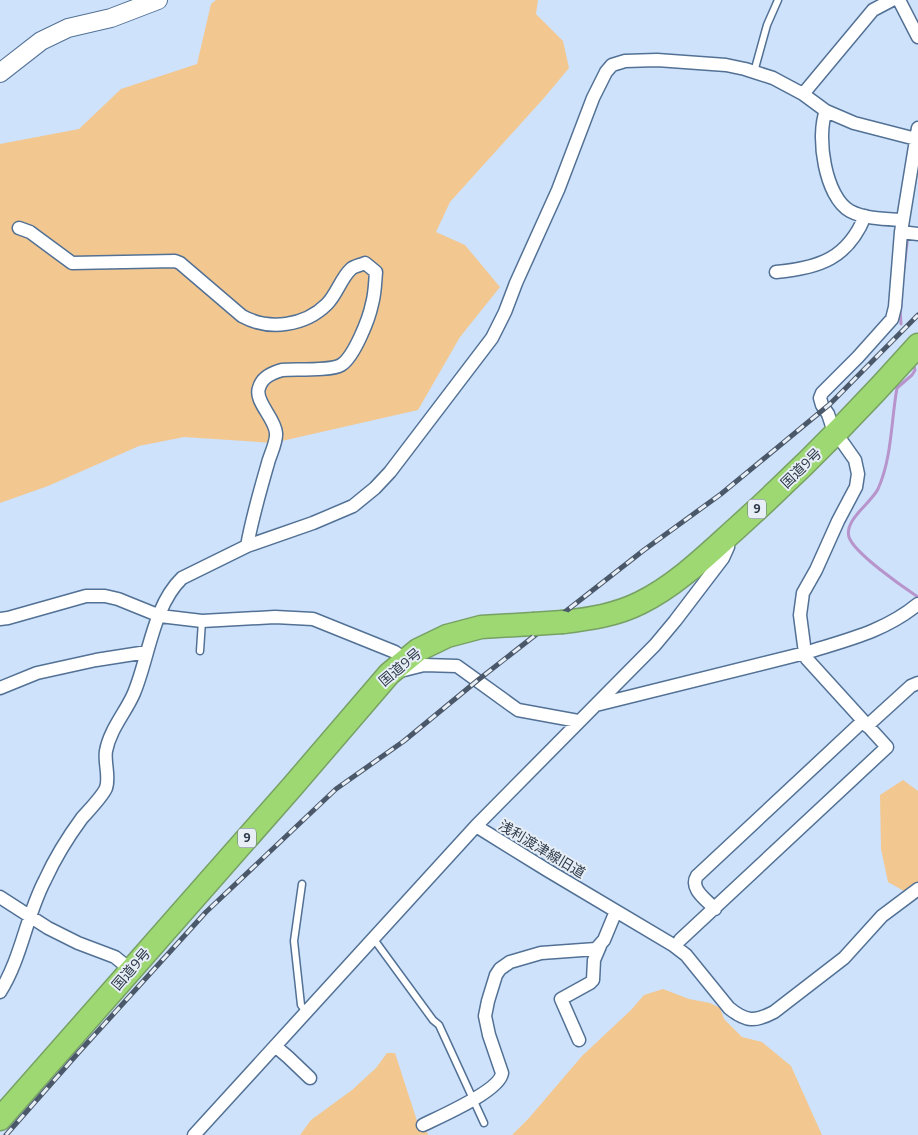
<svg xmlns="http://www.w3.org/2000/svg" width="918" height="1135" font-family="Bitter,'Noto Sans JP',serif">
  <rect width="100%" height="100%" fill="#cee2fb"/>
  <path fill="#f3c790" d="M 216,0 L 538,0 L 536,14 L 563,41 L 569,68 L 544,98 L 450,202 L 436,232 L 465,245 L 500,287 L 460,337 L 418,410 L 273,443 L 184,437 L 139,446 L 48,486 L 0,503 L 0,144 L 79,129 L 121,89 L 197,64 L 211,4 Z
    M 903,780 L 918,791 L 918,899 L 888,882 L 881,849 L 880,795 Z
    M 663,989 L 689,999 L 710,1003 L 720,1008 L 724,1019 L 742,1037 L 762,1042 L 791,1066 L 822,1135 L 512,1135 L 529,1118 L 582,1056 L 631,1010 L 644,995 Z
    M 387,1053 L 395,1053 L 418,1124 L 421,1128 L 427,1132 L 428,1135 L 300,1135 L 311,1120 L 352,1090 L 376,1068 Z"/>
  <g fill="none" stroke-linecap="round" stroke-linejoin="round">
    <path stroke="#b794cb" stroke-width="3" d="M 904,268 L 908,235
      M 900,309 L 901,324
      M 913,362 L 915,370 L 912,375 L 897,388 C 891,421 892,458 878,489 C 871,503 844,520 849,537 C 854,553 903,587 918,597"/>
    <defs>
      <path id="lane" d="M 754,72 L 767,25 L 778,0
        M 200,651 L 202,621
        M 302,884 L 294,941 L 301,1005 L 306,1012
        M 373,938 L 433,1020 L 439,1025 L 484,1123"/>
      <path id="street" d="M 899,0 L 918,37
        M 803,94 L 873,10 L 892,0
        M 826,111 C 816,136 825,197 850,211 C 865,219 885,219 903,220
        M 19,228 L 30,232 L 72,263 L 175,261 L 180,263 L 242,316 C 269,331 305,326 327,304 C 337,294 341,278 351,269 C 354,266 361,265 365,263 L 376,272 C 375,283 375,294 372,304 C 369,319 354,357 341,365 C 331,371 295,369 282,370 C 272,373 262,377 259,388 C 254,401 275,418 276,433 C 277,442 270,455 268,463 C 260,491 252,518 247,546
        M 901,232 L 918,234
        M 776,272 C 820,268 848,258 865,216
        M 0,619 L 8,618 L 86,596 L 105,596 L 118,599 L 160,616 L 202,621 L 275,617 L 313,619 L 395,652 L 405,660
        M 400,671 L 424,665 L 457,666 L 518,710 L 578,721
        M 0,688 L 37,673 L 96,660 L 147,652
        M 596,705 L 805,653 C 846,640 884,632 918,604
        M 867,726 L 911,686 L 918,683
        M 476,826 L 547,870 L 673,945 L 686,955 L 729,1008 C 746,1022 755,1022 774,1012 L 844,958 L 882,916 L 918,889
        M 0,897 L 48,928 L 78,943 L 115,957 L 131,970
        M 715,909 C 707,900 689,889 697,876 L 863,721
        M 680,940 L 887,747 L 807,659 L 805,653 L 800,615 L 803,593 L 816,570 L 838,521 L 856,487 L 858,474 L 855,460 L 843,443 L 835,435 L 828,414 L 822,405 L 820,398 L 822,393 L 858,357 L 892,319 L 895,307 L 901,232 L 918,128
        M 0,992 C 22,957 26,916 45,880 C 55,858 68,837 82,818 C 89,810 102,797 106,788 C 110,777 104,762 106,751 C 110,729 126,712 134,693 C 149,657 153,606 182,578 L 247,546 L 313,523 L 353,506 L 375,488 L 390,472 L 492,338 L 505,312 L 516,283 L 558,190 L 593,98 L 606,72 L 612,65 L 625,61 L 657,60 L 726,65 L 745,69 L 773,78 L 803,94 L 826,111 L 854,123 L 916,139
        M 579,1040 L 561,999 L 590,983 L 593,980 L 594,960 L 600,946
        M 275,1046 L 288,1057 L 310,1078
        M 423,1125 C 439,1117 500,1091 502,1073 L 489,1035 L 485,1016 L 488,1001 L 496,975 L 500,969 L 510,962 L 541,953 L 596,949 L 604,940 L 616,911
        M 194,1135 L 476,826 L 655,645 L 675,621 L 723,558 L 728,547 L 724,539"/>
      <path id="secondary" d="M 0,73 L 41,41 L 68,28 L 111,18 L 158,0"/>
      <path id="highway" d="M 563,622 C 590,619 616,615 640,603 C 677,585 709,553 739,526 C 802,469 861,409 918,345
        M 0,1119 L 292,787 L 389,674 L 418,650 L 447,636 L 481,627 L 533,624"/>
    </defs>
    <use href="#lane" stroke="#527195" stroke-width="9"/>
    <use href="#street" stroke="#527195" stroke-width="15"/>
    <use href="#secondary" stroke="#527195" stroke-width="20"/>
    <use href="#highway" stroke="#77a164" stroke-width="25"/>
    <use href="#lane" stroke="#fff" stroke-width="6"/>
    <use href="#street" stroke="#fff" stroke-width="12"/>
    <use href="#secondary" stroke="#fff" stroke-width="18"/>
    <use href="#highway" stroke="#9ed872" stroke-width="22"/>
    <defs>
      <path id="rail" d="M 6,1135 L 79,1052 L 206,912 L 336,789 L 404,741 L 478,680 L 644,550 L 721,494 L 830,404 L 918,315"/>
    </defs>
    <use href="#rail" stroke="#4a586a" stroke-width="5"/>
    <use href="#rail" stroke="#e7eef6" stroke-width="3" stroke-dasharray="9" stroke-linecap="butt"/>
    <defs>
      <path id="highway-bridge" d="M 533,624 L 563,622"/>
    </defs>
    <use href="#highway-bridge" stroke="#77a164" stroke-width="25" stroke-linecap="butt"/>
    <use href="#highway-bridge" stroke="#9ed872" stroke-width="22"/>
  </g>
  <g text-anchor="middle" stroke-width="4" stroke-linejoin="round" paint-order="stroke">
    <g fill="#e7eef6" stroke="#66717e" stroke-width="1">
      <rect x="748" y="499.5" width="18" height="19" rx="4"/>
      <rect x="238" y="828.5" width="18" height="19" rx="4"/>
    </g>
    <g font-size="12" font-weight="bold" fill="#2e3b4b">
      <text x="757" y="513">9</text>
      <text x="247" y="842">9</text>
    </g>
    <g font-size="14" fill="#2e3b4b" stroke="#e7eef6">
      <text transform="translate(801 468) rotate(-44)" y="5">国道9号</text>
      <text transform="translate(400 667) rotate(-40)" y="5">国道9号</text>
      <text transform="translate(542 849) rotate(31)" y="5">浅利渡津線旧道</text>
      <text transform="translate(131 969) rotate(-49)" y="5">国道9号</text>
    </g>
  </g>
</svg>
